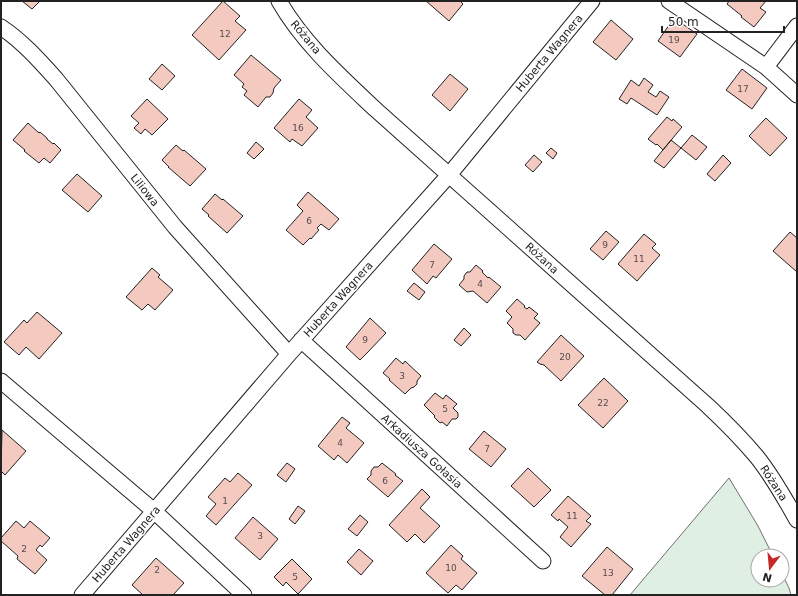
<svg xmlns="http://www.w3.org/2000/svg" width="798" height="596" font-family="'DejaVu Sans',sans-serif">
  <rect width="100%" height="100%" fill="#fff"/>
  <path fill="#e0efe3" stroke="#6f6f6f" d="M 729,478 L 758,526 L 773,556 L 758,556 L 758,580 L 782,580 L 782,574 L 789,588 L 791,595 L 630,595 Z"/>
  <path fill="#f3c9c0" stroke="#222" d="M 22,1 L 40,1 L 32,9 Z
    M 223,1 L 240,16 L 235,21 L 246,30 L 219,60 L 192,35 Z
    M 426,1 L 460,1 L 463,4 L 449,21 Z
    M 729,1 L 766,1 L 760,8 L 766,12 L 754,27 L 741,17 L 742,16 L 727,4 Z
    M 674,18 L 697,34 L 680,57 L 658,41 Z
    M 611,20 L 633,39 L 616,60 L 593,42 Z
    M 251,55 L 281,80 L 274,88 L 273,93 L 270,97 L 266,97 L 258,107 L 244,95 L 247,91 L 242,87 L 244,84 L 234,75 Z
    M 162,64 L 175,76 L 162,90 L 149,79 Z
    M 742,69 L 767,88 L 752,109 L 726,90 Z
    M 450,74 L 468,89 L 450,111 L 432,95 Z
    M 644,78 L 653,85 L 648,92 L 656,97 L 660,91 L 669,97 L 657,115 L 631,98 L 627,104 L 619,99 L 631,80 L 639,86 Z
    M 147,99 L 168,119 L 152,135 L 145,129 L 141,134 L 134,128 L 139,123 L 131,116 Z
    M 299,99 L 312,110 L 306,117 L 318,128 L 302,146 L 292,139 L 290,142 L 274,128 Z
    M 667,117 L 672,121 L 673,119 L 682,127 L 663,150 L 657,144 L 656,145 L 648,139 Z
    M 766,118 L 787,138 L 770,156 L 749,136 Z
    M 28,123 L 39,133 L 40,132 L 47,138 L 47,139 L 53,144 L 54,143 L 61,150 L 50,163 L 44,158 L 39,163 L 24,151 L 25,150 L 13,140 Z
    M 692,135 L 707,147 L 696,160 L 681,148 Z
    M 671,140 L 681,148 L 664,168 L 654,161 Z
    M 256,142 L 264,149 L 254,159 L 247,153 Z
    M 176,145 L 183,151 L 184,150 L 206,169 L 190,186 L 168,167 L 169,167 L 162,160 Z
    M 551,148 L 557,153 L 553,159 L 546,153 Z
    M 534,155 L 542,162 L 533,172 L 525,165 Z
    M 723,155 L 731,163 L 715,181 L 707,174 Z
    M 77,174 L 102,196 L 88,212 L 62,190 Z
    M 308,192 L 339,219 L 329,230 L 321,224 L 317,228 L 319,230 L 311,239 L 310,238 L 303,245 L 286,230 L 303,211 L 297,205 Z
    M 215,194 L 222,200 L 223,199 L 243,216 L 227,233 L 208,216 L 209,215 L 202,209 Z
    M 606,231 L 619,242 L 603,260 L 590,249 Z
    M 790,232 L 797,238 L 797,272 L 773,251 Z
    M 644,234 L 656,244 L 652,248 L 660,255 L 637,281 L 618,264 Z
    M 434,244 L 452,259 L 436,278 L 433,276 L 427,284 L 412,270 Z
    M 476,265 L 483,271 L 482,272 L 488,278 L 489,277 L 501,287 L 487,303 L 473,291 L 467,292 L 459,285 L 464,279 L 464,276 L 467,272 L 470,272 Z
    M 152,268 L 160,275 L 158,277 L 173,290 L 155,310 L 148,304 L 142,310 L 126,297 Z
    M 414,283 L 425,292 L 419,300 L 407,291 Z
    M 517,299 L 525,306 L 524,307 L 527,309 L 529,307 L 538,314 L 534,318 L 540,323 L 525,340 L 520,335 L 516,335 L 513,333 L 513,329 L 507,323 L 512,317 L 506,311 Z
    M 37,312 L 62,333 L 39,359 L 26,347 L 19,355 L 4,342 L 24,320 L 27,323 Z
    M 370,318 L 386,333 L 367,353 L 360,360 L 346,347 Z
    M 464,328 L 471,335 L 461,346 L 454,340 Z
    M 561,335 L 584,356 L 561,381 L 544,365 L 540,364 L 537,362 Z
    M 396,358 L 403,364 L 405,361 L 421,376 L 417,381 L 417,384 L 414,387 L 411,388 L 405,394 L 389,380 L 390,379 L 383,373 Z
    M 604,378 L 628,401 L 603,428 L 578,405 Z
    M 435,393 L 443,399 L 446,395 L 457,404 L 453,408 L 458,413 L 458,417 L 456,419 L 452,419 L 447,426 L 442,422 L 440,423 L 434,417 L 435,416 L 424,405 Z
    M 342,417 L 350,423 L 346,428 L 364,443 L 347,463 L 338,455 L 334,460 L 318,446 Z
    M 2,430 L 26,451 L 5,475 L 1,471 Z
    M 484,431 L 506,449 L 491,467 L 469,449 Z
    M 287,463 L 295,469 L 286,482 L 277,475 Z
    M 382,463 L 396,474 L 395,475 L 403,481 L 388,497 L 367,479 L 371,475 L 371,471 L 374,467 L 378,467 Z
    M 528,468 L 551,490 L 534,507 L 511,486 Z
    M 238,473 L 252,485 L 216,525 L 206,516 L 216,504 L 208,497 L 225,478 L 230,482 Z
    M 422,489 L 430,497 L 420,508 L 440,526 L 424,543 L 415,534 L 407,542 L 389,525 Z
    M 568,496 L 591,516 L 586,521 L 591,524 L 571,547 L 560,537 L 568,527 L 559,519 L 558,521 L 551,515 Z
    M 298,506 L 305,511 L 295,524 L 289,519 Z
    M 360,515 L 368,522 L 357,536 L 348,529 Z
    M 253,517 L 278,539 L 260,560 L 235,538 Z
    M 16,521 L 24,528 L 30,521 L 50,538 L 42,547 L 40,545 L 36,550 L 47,560 L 35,574 L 17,559 L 18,556 L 1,541 L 1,538 Z
    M 451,545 L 463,556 L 461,559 L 477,573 L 462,590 L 456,585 L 448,593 L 426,573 Z
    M 607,547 L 633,569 L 612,595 L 605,595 L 582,576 Z
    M 359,549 L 373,561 L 361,575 L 347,562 Z
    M 156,558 L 184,583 L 173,595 L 143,595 L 132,585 Z
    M 292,559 L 312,579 L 298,594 L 286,582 L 283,586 L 274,577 Z"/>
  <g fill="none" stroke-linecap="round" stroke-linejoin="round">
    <defs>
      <path id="minor" d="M 279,1 C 303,43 340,76 375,109 L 708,406 C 725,422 742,439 757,457 C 773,477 785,499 797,520
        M 669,1 L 766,67 L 797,95
        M 1,27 C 22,41 39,60 56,79 L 175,227 L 289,354
        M 766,67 L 797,26
        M 301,340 L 543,561
        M 1,381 L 154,511 L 244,595
        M 82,595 L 289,354 L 449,175 L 592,1"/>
    </defs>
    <use href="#minor" stroke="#222" stroke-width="17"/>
    <use href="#minor" stroke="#fff" stroke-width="15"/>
  </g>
  <g text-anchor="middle" stroke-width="3" stroke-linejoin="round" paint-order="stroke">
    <g font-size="9" fill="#564c4a">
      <text x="225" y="37">12</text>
      <text x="674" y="43">19</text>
      <text x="743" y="92">17</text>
      <text x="298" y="131">16</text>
      <text x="309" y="224">6</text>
      <text x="605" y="248">9</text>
      <text x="639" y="262">11</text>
      <text x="432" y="268">7</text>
      <text x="480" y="287">4</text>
      <text x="365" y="343">9</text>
      <text x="565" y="360">20</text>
      <text x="402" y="379">3</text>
      <text x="603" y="406">22</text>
      <text x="445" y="412">5</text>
      <text x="340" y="446">4</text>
      <text x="487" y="452">7</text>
      <text x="385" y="484">6</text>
      <text x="225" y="504">1</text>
      <text x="572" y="519">11</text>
      <text x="260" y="539">3</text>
      <text x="24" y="552">2</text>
      <text x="451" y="571">10</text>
      <text x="157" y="573">2</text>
      <text x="608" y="576">13</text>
      <text x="295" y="580">5</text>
    </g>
    <g font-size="11" fill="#222" stroke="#fff">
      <text transform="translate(306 37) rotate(50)" y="4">Różana</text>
      <text transform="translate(549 53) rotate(-50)" y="4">Huberta Wagnera</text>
      <text transform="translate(145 190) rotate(51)" y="4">Liliowa</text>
      <text transform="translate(542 258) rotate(42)" y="4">Różana</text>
      <text transform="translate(338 299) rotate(-48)" y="4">Huberta Wagnera</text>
      <text transform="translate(422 451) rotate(42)" y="4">Arkadiusza Gołasia</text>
      <text transform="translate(774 483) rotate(57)" y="4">Różana</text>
      <text transform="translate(126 544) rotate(-49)" y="4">Huberta Wagnera</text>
    </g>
  </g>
  <rect width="798" height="596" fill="none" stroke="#222222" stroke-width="4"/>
  <g transform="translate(770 568) rotate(196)"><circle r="19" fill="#ffffff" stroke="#a7a7a7"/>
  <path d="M0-3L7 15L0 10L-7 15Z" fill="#c62828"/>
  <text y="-6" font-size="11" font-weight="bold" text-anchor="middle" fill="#222222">N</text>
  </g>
  <path d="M662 26v6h122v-6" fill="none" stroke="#222222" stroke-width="2"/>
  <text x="668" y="26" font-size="12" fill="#222222" stroke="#ffffff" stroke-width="3" paint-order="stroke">50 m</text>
</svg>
